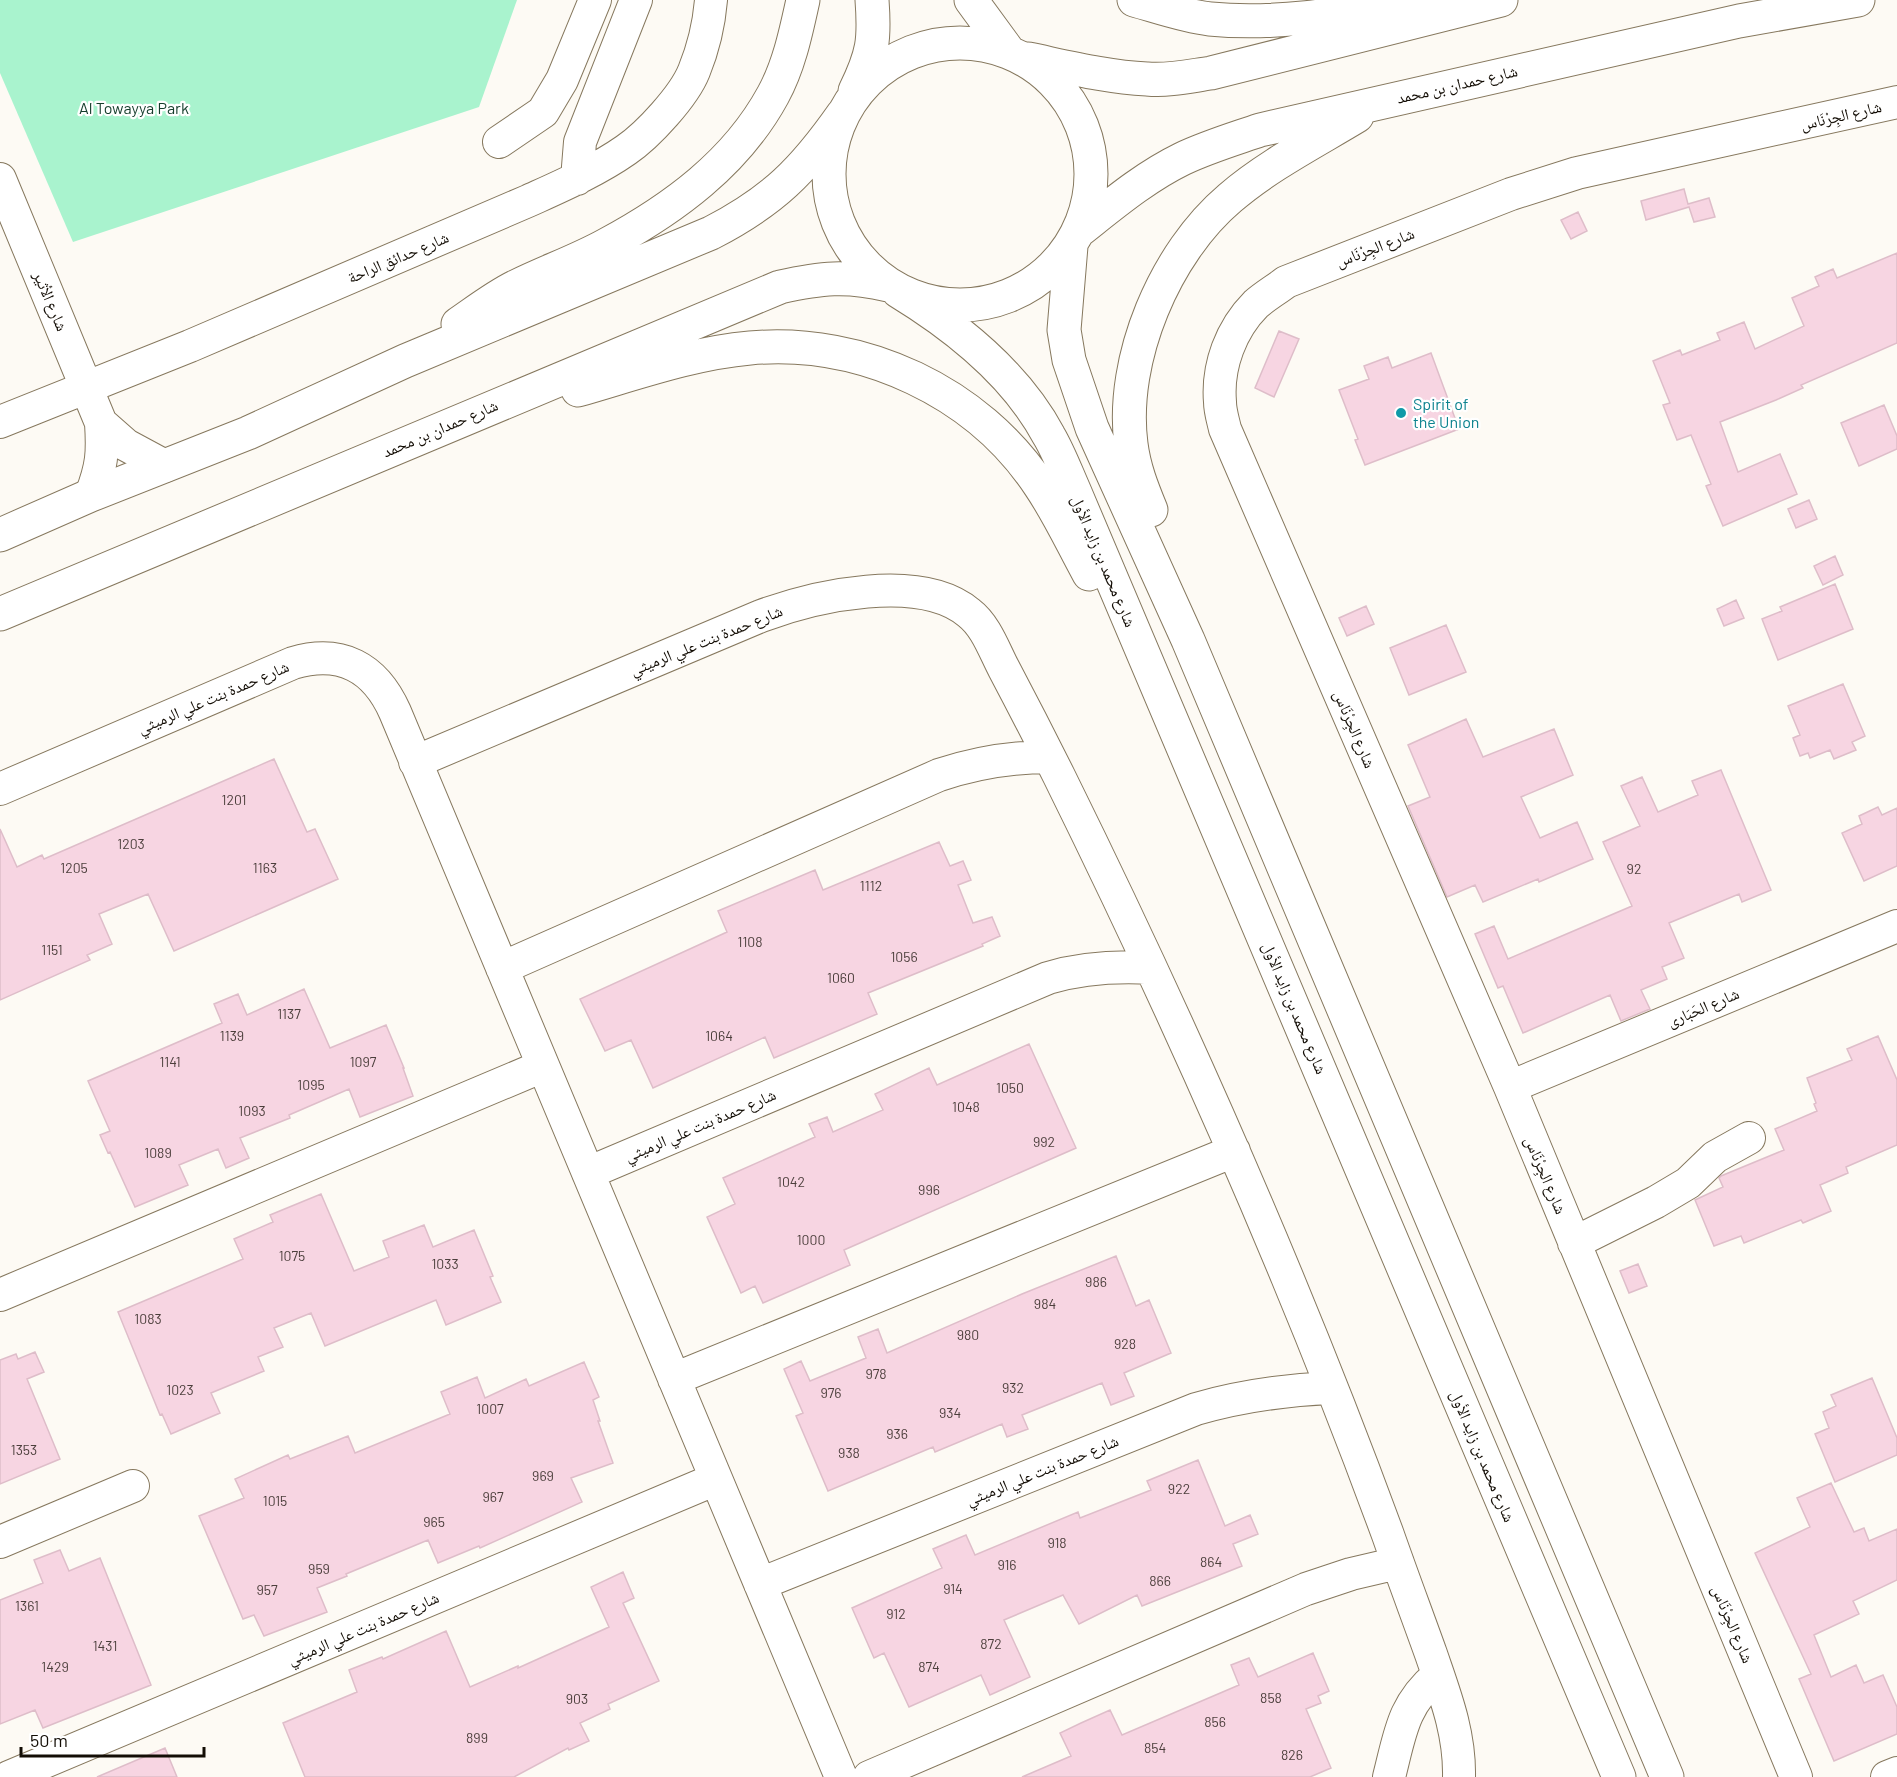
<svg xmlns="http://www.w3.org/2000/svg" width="1897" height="1777" font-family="Barlow,'Noto Naskh Arabic',sans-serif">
  <rect width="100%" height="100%" fill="#fdfaf4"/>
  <path fill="#a9f3ce" d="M 0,0 L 517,0 L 479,107 L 73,242 L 0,73 Z"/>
  <path fill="#f7d5e2" stroke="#debdc9" stroke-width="1.5" d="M 1684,189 L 1688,204 L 1709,198 L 1715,217 L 1694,222 L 1689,207 L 1646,220 L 1641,201 Z
    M 1578,212 L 1587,231 L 1571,239 L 1561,220 Z
    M 1897,253 L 1897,343 L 1801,385 L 1803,388 L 1776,400 L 1720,422 L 1738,472 L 1780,454 L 1797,494 L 1723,526 L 1706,486 L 1711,484 L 1691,435 L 1677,440 L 1663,405 L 1670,403 L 1653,361 L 1680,350 L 1682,355 L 1720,340 L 1717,333 L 1744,322 L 1755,349 L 1804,326 L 1792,298 L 1819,286 L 1815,277 L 1833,269 L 1837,278 Z
    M 1279,331 L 1299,339 L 1274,397 L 1255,388 Z
    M 1431,353 L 1459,429 L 1365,465 L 1355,440 L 1358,439 L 1339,390 L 1369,379 L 1364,366 L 1388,357 L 1392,368 Z
    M 1884,405 L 1897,436 L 1897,449 L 1859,466 L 1841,423 Z
    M 1809,500 L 1817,519 L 1796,528 L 1788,509 Z
    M 1835,556 L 1843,575 L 1823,585 L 1814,566 Z
    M 1835,584 L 1853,629 L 1778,660 L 1762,619 L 1782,611 L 1780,607 Z
    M 1736,600 L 1744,618 L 1724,626 L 1717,609 Z
    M 1366,606 L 1374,624 L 1347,636 L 1339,618 Z
    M 1446,625 L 1466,672 L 1409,695 L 1390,648 Z
    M 1843,684 L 1865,736 L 1852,742 L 1856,750 L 1834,759 L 1830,750 L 1810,758 L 1808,753 L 1800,756 L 1793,738 L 1800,735 L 1788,706 Z
    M 1466,719 L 1483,757 L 1554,729 L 1573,775 L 1521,797 L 1540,838 L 1577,822 L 1593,859 L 1539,882 L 1538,879 L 1483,902 L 1475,885 L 1447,897 L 1408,806 L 1430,797 L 1408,745 Z
    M 274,759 L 307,832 L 315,829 L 338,879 L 174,951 L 148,894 L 99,914 L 112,944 L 87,955 L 90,960 L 0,1000 L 0,829 L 17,867 L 42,855 L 44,859 Z
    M 1721,770 L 1771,890 L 1742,902 L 1739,894 L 1669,923 L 1684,958 L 1662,967 L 1667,979 L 1641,990 L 1650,1009 L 1621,1021 L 1610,995 L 1523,1033 L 1503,986 L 1498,988 L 1475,934 L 1494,926 L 1508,959 L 1632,906 L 1603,842 L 1640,826 L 1621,786 L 1642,777 L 1658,812 L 1698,795 L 1692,781 Z
    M 1878,807 L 1882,815 L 1897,808 L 1897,866 L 1864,881 L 1842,833 L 1862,824 L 1859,816 Z
    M 939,842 L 950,866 L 963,861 L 971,880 L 958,885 L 973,923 L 992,917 L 1000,936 L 982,944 L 983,946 L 868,993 L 877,1014 L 774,1058 L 765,1037 L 653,1088 L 631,1040 L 605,1051 L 580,999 L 727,932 L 718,911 L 815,870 L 823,890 Z
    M 304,989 L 330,1048 L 386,1025 L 404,1068 L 403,1068 L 413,1096 L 360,1117 L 349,1089 L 289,1115 L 290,1118 L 240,1138 L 249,1158 L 226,1168 L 218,1149 L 179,1165 L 188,1185 L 135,1207 L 110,1152 L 108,1153 L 100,1135 L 110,1131 L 88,1081 L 222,1023 L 214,1004 L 238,994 L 247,1015 Z
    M 1878,1036 L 1897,1080 L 1897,1145 L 1846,1167 L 1848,1173 L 1820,1185 L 1831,1211 L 1803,1223 L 1801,1220 L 1744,1243 L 1741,1236 L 1714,1246 L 1695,1200 L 1723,1187 L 1719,1178 L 1721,1176 L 1784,1150 L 1775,1129 L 1817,1111 L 1814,1104 L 1816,1103 L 1807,1078 L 1852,1060 L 1847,1049 Z
    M 1029,1044 L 1076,1148 L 844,1250 L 850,1265 L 763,1303 L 755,1286 L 741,1293 L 707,1217 L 735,1204 L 723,1178 L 815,1137 L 809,1124 L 827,1117 L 833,1132 L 883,1110 L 875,1094 L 929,1068 L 937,1085 Z
    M 321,1194 L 354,1271 L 389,1257 L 383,1241 L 424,1225 L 433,1247 L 474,1230 L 493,1276 L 490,1277 L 501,1302 L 446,1325 L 436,1300 L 325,1346 L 311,1313 L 274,1328 L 283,1347 L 258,1357 L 264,1371 L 211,1393 L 220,1413 L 171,1434 L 162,1414 L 160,1415 L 118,1312 L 243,1259 L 234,1239 L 273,1222 L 270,1215 Z
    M 1116,1256 L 1136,1306 L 1149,1300 L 1171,1353 L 1124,1373 L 1134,1396 L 1111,1405 L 1102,1383 L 1022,1415 L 1028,1429 L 1007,1437 L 1002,1424 L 935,1452 L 933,1447 L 828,1491 L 796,1416 L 803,1413 L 784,1369 L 801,1361 L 810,1381 L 866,1358 L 858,1337 L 878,1329 L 887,1353 L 1022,1294 Z
    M 1638,1264 L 1647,1286 L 1629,1293 L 1620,1271 Z
    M 35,1352 L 44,1372 L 27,1379 L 60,1459 L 0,1484 L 0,1360 L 16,1354 L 18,1359 Z
    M 584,1362 L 599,1397 L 593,1400 L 600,1421 L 598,1421 L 613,1463 L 571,1478 L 582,1502 L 480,1548 L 479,1546 L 438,1563 L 428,1540 L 346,1574 L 347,1576 L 317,1588 L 327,1612 L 264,1636 L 254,1615 L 243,1619 L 199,1516 L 244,1498 L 235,1479 L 288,1455 L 290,1459 L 348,1436 L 355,1453 L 450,1414 L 441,1392 L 477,1377 L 485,1398 L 526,1379 L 529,1386 Z
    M 1872,1378 L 1897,1438 L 1897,1455 L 1835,1482 L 1815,1434 L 1829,1428 L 1823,1412 L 1836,1406 L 1831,1395 Z
    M 1198,1460 L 1225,1526 L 1250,1515 L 1258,1534 L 1233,1544 L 1242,1566 L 1142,1606 L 1137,1595 L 1079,1624 L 1063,1595 L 1004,1620 L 1030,1677 L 990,1695 L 981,1675 L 909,1707 L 884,1653 L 874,1658 L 852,1608 L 942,1568 L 933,1549 L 966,1535 L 975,1555 L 1078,1512 L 1080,1518 L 1151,1490 L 1147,1481 Z
    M 1831,1483 L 1854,1532 L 1864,1528 L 1869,1541 L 1897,1529 L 1897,1580 L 1853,1601 L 1859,1614 L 1814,1635 L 1831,1677 L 1856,1665 L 1864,1683 L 1883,1675 L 1897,1707 L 1897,1734 L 1834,1761 L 1799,1679 L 1811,1674 L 1755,1553 L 1810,1527 L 1797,1498 Z
    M 60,1550 L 69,1571 L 100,1558 L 151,1685 L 43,1728 L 35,1710 L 0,1724 L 0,1600 L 43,1583 L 34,1560 Z
    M 623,1572 L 634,1598 L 623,1603 L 659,1681 L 608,1704 L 610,1709 L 580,1723 L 589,1741 L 569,1750 L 568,1748 L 514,1777 L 305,1777 L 283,1723 L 357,1692 L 349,1670 L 382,1657 L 383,1659 L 446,1631 L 470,1687 L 518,1666 L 518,1668 L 609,1627 L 591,1587 Z
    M 1313,1653 L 1329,1691 L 1318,1696 L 1321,1703 L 1306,1709 L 1331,1768 L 1310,1777 L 1022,1777 L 1071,1756 L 1060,1733 L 1081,1723 L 1110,1710 L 1122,1735 L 1239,1685 L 1231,1665 L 1249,1658 L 1258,1677 Z
    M 165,1748 L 177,1777 L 97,1777 Z"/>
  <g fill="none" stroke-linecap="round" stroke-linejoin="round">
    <defs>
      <path id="minor" d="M 499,142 L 543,112 L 562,80 L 595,0
        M 0,179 L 101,423 C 103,453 102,466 91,495
        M 577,179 L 580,142 L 636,0
        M 0,422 L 190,346 L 528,201 C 561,186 596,171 626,150 C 648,135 684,96 694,71 C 703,49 709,24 711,0
        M 101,423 L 126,445 L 165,466
        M 415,762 L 761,616 C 815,596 920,572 969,613 C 986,626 994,650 1004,669 C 1023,705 1041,740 1059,776 C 1181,1023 1293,1276 1388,1535 C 1402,1575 1417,1615 1431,1654 C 1445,1695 1460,1733 1459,1777
        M 0,789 L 293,663 C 341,649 375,667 395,712 L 841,1777
        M 502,968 L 939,775 C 975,763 1011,757 1049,757
        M 1510,1087 L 1897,926
        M 588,1173 L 1048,978 C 1082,968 1115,966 1151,968
        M 1574,1243 L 1656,1202 L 1688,1183 L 1715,1157 L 1749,1138
        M 0,1295 L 543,1066
        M 674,1379 L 1234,1151
        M 0,1542 L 133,1486
        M 760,1584 L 1196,1409 C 1241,1396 1285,1390 1331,1388
        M 9,1777 L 716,1479
        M 869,1777 L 1306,1589 L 1351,1574 L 1398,1563
        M 1389,1777 C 1400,1735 1402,1705 1438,1675
        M 1796,1777 L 1510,1087 L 1225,429 C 1223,420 1220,411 1220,402 C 1217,366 1231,329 1256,304 C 1265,296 1277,289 1286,282 L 1511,194 L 1577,173 L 1897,102
        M 1887,1777 L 1897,1773"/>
      <path id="major" d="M 971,0 L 1009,52
        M 1134,0 C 1159,7 1184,16 1210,19 C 1281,26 1350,12 1419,0
        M829 174a131 131 0 1 1 262 0a131 131 0 1 1-262 0Z
        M 1028,59 C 1067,67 1107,77 1147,79 C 1169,81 1190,76 1211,73 L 1501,0
        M 855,91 C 873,54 875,40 872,0
        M 1080,230 C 1113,204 1145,177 1182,159 C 1207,147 1234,139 1260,130 L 1739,21 L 1858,0
        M 1071,246 L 1064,330 L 1069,360 L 1092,428 L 1188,640 L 1667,1777
        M 898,291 C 957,327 1016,374 1049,436 C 1059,453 1066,472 1074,490 L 1619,1777
        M 458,324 C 477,311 495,297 515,287 C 545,272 577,261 606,245 C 673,209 736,163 773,95 C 789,66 796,32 803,0
        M 578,390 C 634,374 692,353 750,348 C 863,338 978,392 1040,486 C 1059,514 1073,545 1089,574
        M 1151,510 C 1142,488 1134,468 1131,444 C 1120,359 1165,253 1230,198 C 1267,166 1314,142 1357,116
        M 0,535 L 91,495 L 248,433 L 405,361 L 711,233 C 773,201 803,171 843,114
        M 0,614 L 780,287 C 821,278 846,275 888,285"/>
    </defs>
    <use href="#minor" stroke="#86785e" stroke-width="34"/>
    <use href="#major" stroke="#86785e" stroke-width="35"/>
    <use href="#minor" stroke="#fff" stroke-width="32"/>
    <use href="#major" stroke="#fff" stroke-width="33"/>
  </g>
  <circle fill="#0f9aa8" stroke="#fff" stroke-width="2" cx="1401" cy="413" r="6"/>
  <g text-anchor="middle" stroke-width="4.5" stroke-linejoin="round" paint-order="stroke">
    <g font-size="14" fill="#4c3f3c">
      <text x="234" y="805">1201</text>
      <text x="131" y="849">1203</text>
      <text x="74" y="873">1205</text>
      <text x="265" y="873">1163</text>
      <text x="1634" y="874">92</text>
      <text x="871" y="891">1112</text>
      <text x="750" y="947">1108</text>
      <text x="52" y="955">1151</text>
      <text x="904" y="962">1056</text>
      <text x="841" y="983">1060</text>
      <text x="289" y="1019">1137</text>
      <text x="232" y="1041">1139</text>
      <text x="719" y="1041">1064</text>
      <text x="170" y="1067">1141</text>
      <text x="363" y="1067">1097</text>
      <text x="311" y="1090">1095</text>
      <text x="1010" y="1093">1050</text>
      <text x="966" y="1112">1048</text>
      <text x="252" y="1116">1093</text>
      <text x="1044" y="1147">992</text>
      <text x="158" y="1158">1089</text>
      <text x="791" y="1187">1042</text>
      <text x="929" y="1195">996</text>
      <text x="811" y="1245">1000</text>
      <text x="292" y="1261">1075</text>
      <text x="445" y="1269">1033</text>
      <text x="1096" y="1287">986</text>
      <text x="1045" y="1309">984</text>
      <text x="148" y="1324">1083</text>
      <text x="968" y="1340">980</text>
      <text x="1125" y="1349">928</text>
      <text x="876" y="1379">978</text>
      <text x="1013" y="1393">932</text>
      <text x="180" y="1395">1023</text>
      <text x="831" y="1398">976</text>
      <text x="490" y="1414">1007</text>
      <text x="950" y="1418">934</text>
      <text x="897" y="1439">936</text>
      <text x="24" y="1455">1353</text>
      <text x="849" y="1458">938</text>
      <text x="543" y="1481">969</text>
      <text x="1179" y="1494">922</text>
      <text x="493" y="1502">967</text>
      <text x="275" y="1506">1015</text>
      <text x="434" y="1527">965</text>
      <text x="1057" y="1548">918</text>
      <text x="1211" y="1567">864</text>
      <text x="1007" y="1570">916</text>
      <text x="319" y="1574">959</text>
      <text x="1160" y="1586">866</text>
      <text x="953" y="1594">914</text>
      <text x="267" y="1595">957</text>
      <text x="27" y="1611">1361</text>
      <text x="896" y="1619">912</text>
      <text x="991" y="1649">872</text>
      <text x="105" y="1651">1431</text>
      <text x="55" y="1672">1429</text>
      <text x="929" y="1672">874</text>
      <text x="1271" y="1703">858</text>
      <text x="577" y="1704">903</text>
      <text x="1215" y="1727">856</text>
      <text x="477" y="1743">899</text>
      <text x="1155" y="1753">854</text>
      <text x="1292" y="1760">826</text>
    </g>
    <g font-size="16" fill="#130d05" stroke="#fff">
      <text transform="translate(1457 84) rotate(-13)" y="6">شارع حمدان بن محمد</text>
      <text transform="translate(1841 115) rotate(-13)" y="6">شارع الجِرْنَاس</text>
      <text transform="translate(1375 247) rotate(-21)" y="6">شارع الجِرْنَاس</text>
      <text transform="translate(398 257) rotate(-23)" y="6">شارع حدائق الراحة</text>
      <text transform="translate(51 301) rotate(67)" y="6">شارع الأثير</text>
      <text transform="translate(440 428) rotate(-23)" y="6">شارع حمدان بن محمد</text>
      <text transform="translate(1104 561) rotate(67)" y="6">شارع محمد بن زايد الأول</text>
      <text transform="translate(706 640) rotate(-22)" y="6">شارع حمدة بنت علي الرميثي</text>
      <text transform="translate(213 697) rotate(-23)" y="6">شارع حمدة بنت علي الرميثي</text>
      <text transform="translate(1355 729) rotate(67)" y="6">شارع الجِرْنَاس</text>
      <text transform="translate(1703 1007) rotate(-23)" y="6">شارع الحَبَارى</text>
      <text transform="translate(1295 1008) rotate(67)" y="6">شارع محمد بن زايد الأول</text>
      <text transform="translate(700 1125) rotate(-23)" y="6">شارع حمدة بنت علي الرميثي</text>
      <text transform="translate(1546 1175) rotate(67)" y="6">شارع الجِرْنَاس</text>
      <text transform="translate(1483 1456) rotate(67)" y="6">شارع محمد بن زايد الأول</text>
      <text transform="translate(1042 1470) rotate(-22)" y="6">شارع حمدة بنت علي الرميثي</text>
      <text transform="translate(1733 1624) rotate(67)" y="6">شارع الجِرْنَاس</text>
      <text transform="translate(363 1628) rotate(-23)" y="6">شارع حمدة بنت علي الرميثي</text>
    </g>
    <g font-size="16" fill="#153d2c" stroke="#fff">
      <text x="134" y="114">Al Towayya Park</text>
    </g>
    <g font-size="16" fill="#0d838f" stroke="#fff" text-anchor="start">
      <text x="1413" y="410">Spirit of<tspan x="1413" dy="18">the Union</tspan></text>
    </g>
  </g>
  <path d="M21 1747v9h183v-9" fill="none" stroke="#130d05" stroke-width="3"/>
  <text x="30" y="1747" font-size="18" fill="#130d05" stroke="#ffffff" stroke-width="4.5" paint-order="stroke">50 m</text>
</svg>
